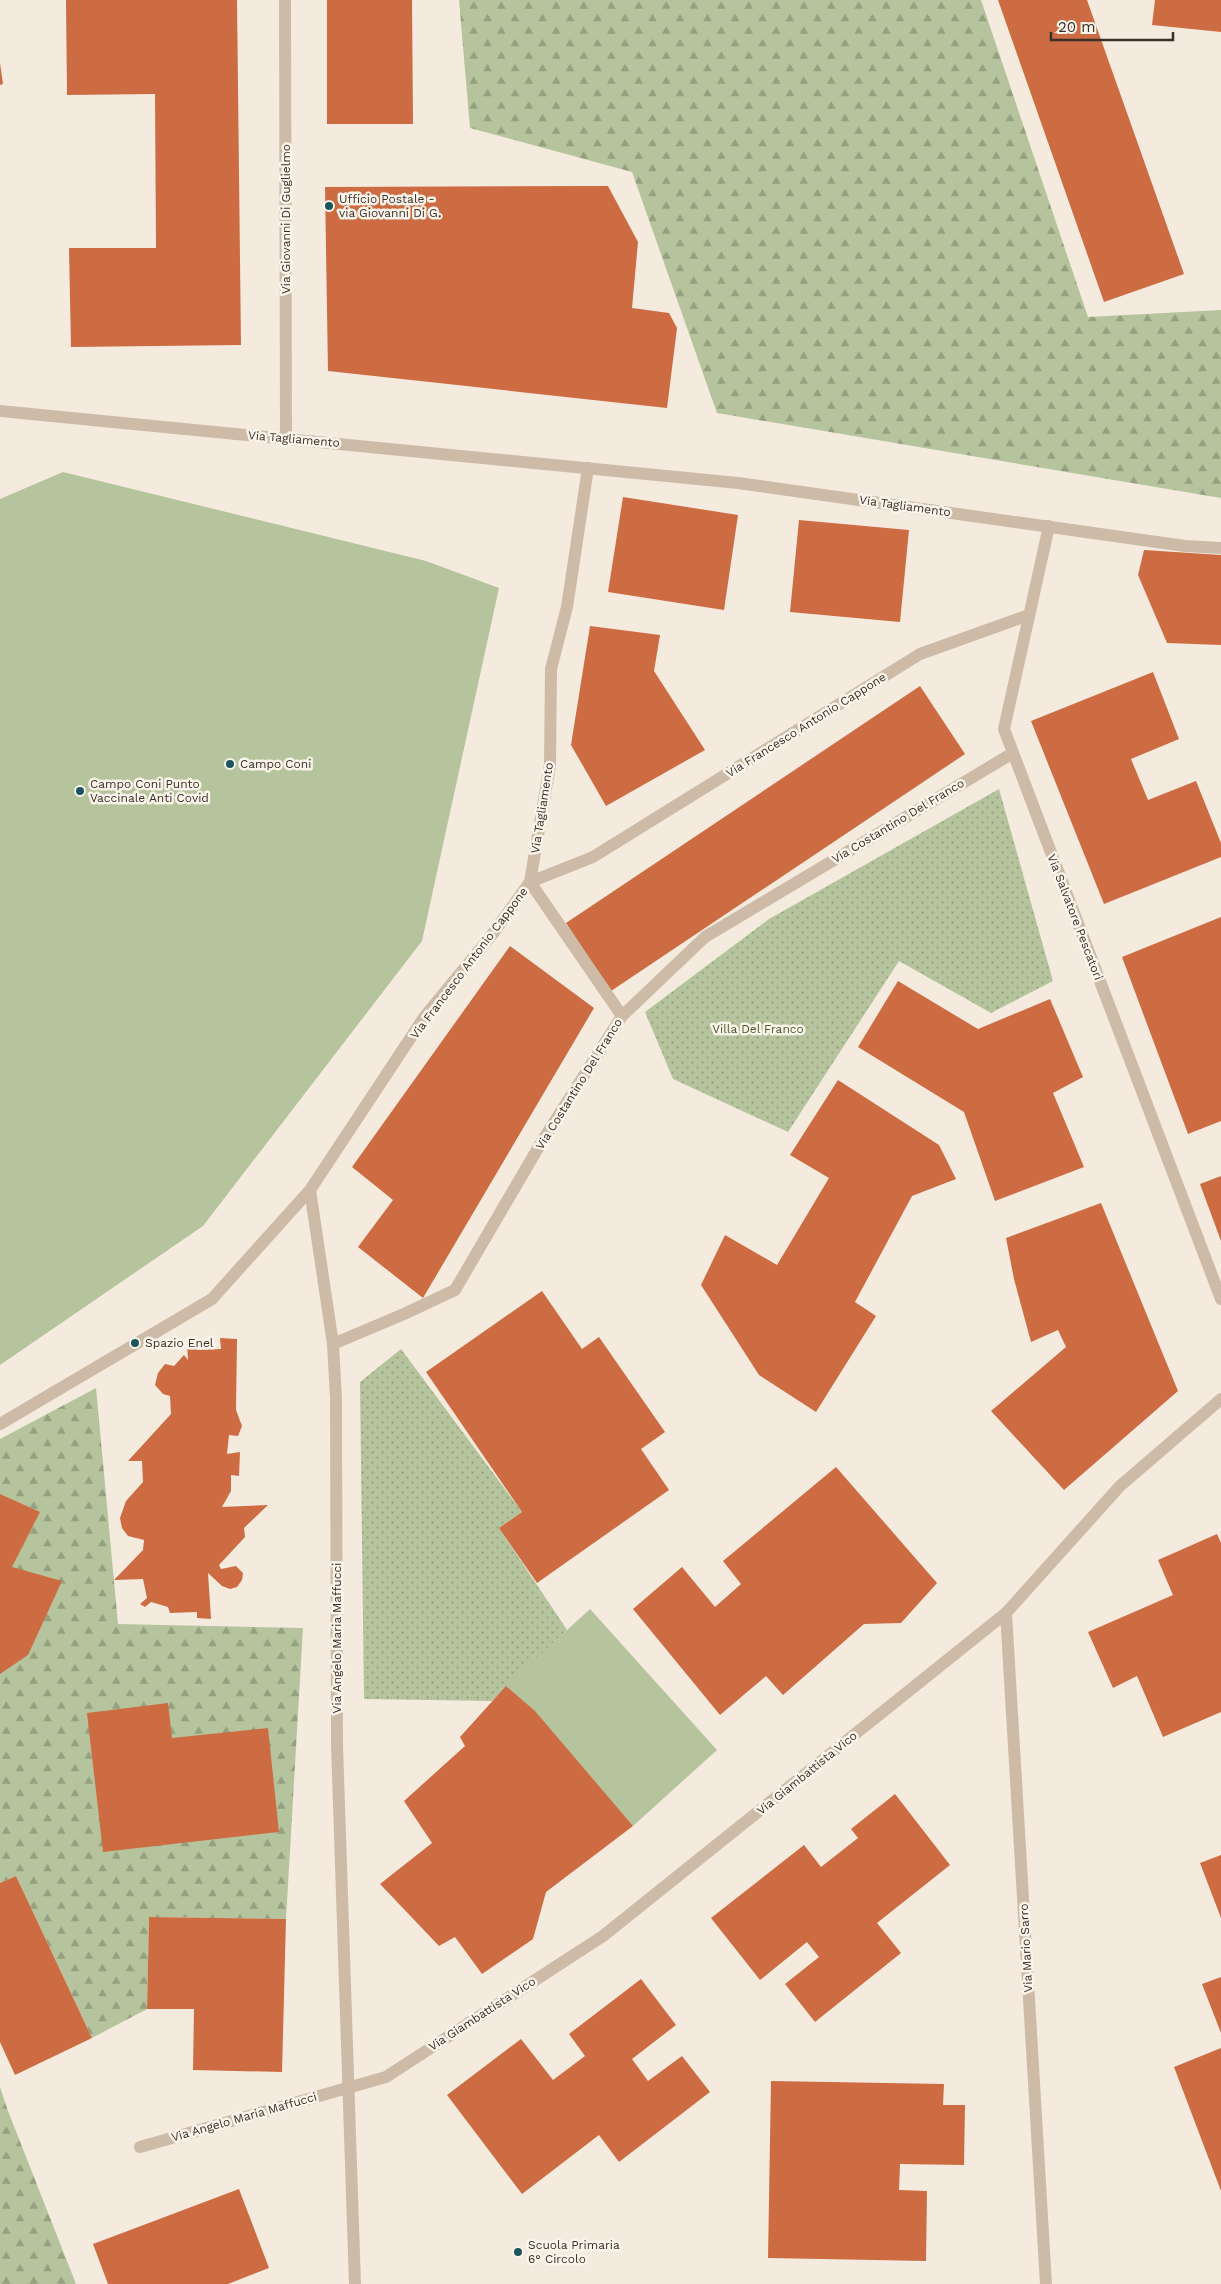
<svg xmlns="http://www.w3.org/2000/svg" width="1221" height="2284" font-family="'Work Sans',sans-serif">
  <defs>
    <pattern id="grass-dots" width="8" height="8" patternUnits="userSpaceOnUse" patternTransform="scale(1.25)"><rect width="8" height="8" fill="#b5c49c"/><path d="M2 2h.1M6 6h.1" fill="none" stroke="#94a07f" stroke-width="1.8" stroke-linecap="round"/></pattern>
    <pattern id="forest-firs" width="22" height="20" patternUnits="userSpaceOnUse" patternTransform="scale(1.25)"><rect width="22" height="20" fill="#b5c49c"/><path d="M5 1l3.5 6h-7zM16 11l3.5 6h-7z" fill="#94a07f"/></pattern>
  </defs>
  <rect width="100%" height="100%" fill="#f4ebde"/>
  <path fill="url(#grass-dots)" d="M 999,789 L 1053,981 L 991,1013 L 899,961 L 788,1132 L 673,1079 L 645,1012 L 769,919 Z
    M 401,1349 L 522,1512 L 499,1528 L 567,1630 L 492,1701 L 364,1699 L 360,1382 Z"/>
  <path fill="url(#forest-firs)" d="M 459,0 L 981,0 L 1088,317 L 1221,310 L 1221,498 L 717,413 L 632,172 L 470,128 Z
    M 96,1388 L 118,1624 L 303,1628 L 286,1919 L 149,1917 L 147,2009 L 92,2038 L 16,1876 L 0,1883 L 0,1439 Z
    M 0,2087 L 8,2111 L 76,2284 L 0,2284 Z"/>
  <path fill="#b5c49c" d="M 63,472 L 426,561 L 499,588 L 422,941 L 203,1226 L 0,1365 L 0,499 Z
    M 590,1609 L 717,1750 L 633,1826 L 506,1686 Z"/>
  <path fill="#cd6c43" d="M 66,0 L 237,0 L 241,345 L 71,347 L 69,248 L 156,248 L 155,94 L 67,95 Z
    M 327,0 L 412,0 L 413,124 L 327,124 Z
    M 998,0 L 1087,0 L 1184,274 L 1104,302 Z
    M 1155,0 L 1221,0 L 1221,32 L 1152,25 Z
    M 0,63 L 3,84 L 0,85 Z
    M 608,186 L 638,242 L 632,308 L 669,313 L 677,328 L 667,408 L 328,371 L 325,187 Z
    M 623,497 L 738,515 L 724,610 L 608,592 Z
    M 799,520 L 909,530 L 900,622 L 790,612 Z
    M 1144,550 L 1221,555 L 1221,645 L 1167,643 L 1138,575 Z
    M 590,626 L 660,635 L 654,671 L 705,750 L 606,806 L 571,745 Z
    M 1153,672 L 1179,739 L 1131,759 L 1148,800 L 1196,781 L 1221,843 L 1221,857 L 1104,904 L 1031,721 Z
    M 920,686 L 965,754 L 611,991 L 566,923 Z
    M 1221,917 L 1221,1121 L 1188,1134 L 1122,957 Z
    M 510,946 L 594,1008 L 423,1298 L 358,1247 L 393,1200 L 352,1167 Z
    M 898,981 L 978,1029 L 1050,999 L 1083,1077 L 1053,1093 L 1084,1167 L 995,1201 L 964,1112 L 858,1047 Z
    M 838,1080 L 939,1145 L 956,1179 L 912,1196 L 855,1302 L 876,1316 L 816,1412 L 759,1375 L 701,1285 L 725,1235 L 777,1265 L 829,1178 L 790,1155 Z
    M 1221,1176 L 1221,1241 L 1200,1184 Z
    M 1101,1203 L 1178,1391 L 1064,1490 L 991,1411 L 1066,1347 L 1058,1330 L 1031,1342 L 1014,1279 L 1006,1238 Z
    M 542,1291 L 582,1349 L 599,1337 L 665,1432 L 641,1449 L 669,1490 L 537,1583 L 499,1528 L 522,1512 L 426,1372 Z
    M 220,1338 L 237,1339 L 236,1410 L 242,1426 L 238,1436 L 229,1435 L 227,1454 L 240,1452 L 239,1476 L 231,1475 L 231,1491 L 222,1507 L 268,1505 L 244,1528 L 245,1537 L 219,1565 L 221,1569 L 236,1566 L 243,1573 L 242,1580 L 237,1587 L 230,1589 L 222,1586 L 208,1573 L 211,1619 L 197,1618 L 197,1612 L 170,1613 L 168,1607 L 151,1602 L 145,1607 L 140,1604 L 147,1598 L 143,1579 L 114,1580 L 143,1550 L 144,1540 L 128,1536 L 122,1528 L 120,1518 L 126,1501 L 143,1482 L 142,1461 L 128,1461 L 171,1414 L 170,1396 L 163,1394 L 155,1385 L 158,1373 L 165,1364 L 174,1366 L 184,1355 L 188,1360 L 187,1344 L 199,1342 L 197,1350 L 221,1349 Z
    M 836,1467 L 937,1583 L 901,1623 L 864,1624 L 783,1695 L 766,1676 L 720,1715 L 633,1609 L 682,1567 L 715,1607 L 741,1584 L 723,1561 Z
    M 0,1494 L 40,1512 L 12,1567 L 62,1581 L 28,1655 L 0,1674 Z
    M 1217,1534 L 1221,1543 L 1221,1712 L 1163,1737 L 1137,1676 L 1113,1688 L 1088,1632 L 1173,1595 L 1158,1560 Z
    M 506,1686 L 535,1711 L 633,1826 L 546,1892 L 533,1939 L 482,1974 L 455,1937 L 439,1946 L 380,1884 L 432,1843 L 404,1801 L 465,1746 L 460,1737 Z
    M 168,1703 L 172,1738 L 268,1728 L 279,1832 L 103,1852 L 87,1713 Z
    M 895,1794 L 950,1865 L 877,1923 L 901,1953 L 815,2022 L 785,1984 L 819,1957 L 807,1942 L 760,1980 L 711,1918 L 804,1845 L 821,1867 L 858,1838 L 851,1829 Z
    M 1221,1855 L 1221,1918 L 1200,1863 Z
    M 16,1876 L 92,2038 L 15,2075 L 0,2042 L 0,1883 Z
    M 149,1917 L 286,1919 L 282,2072 L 193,2070 L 194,2009 L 147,2009 Z
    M 1221,1977 L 1221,2033 L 1202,1984 Z
    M 641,1979 L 676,2025 L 632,2059 L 648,2081 L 682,2056 L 710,2092 L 619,2162 L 599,2135 L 522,2194 L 447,2095 L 521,2039 L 553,2080 L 585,2056 L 569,2034 Z
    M 1221,2048 L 1221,2191 L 1174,2067 Z
    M 771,2081 L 944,2084 L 943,2105 L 965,2105 L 964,2165 L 900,2164 L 899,2190 L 927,2191 L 926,2261 L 768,2258 Z
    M 239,2189 L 269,2268 L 228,2284 L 108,2284 L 93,2244 Z"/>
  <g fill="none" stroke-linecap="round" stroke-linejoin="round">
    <path stroke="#cdbba8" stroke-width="12" d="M 285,0 L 286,438
      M 1049,526 L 1004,729 L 1221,1299
      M 530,882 L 550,765 L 551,669 L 567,607 L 588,468
      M 530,882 L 622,1016
      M 310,1190 L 333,1344 L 336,1399 L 337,1745 L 355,2284
      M 333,1344 L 404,1314 L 455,1290 L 541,1143 L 622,1016 L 705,937 L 1013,753
      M 0,1424 L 212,1299 L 310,1190 L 425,1016 L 491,936 L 530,882 L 593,857 L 920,654 L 1029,615
      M 1006,1613 L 1046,2284
      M 140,2147 L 386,2077 L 603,1936 L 1006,1613 L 1120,1486 L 1221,1399"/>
    <path stroke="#cdbba8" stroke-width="12" d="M 0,411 L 738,483 L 1185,546 L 1221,548"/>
  </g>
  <g fill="#1b565e" stroke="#fbf4eb" stroke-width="2">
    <circle cx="329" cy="206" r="5"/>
    <circle cx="230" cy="764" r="5"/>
    <circle cx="80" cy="791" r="5"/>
    <circle cx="135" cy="1343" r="5"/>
    <circle cx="518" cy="2252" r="5"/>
  </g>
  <g text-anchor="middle" stroke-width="5" stroke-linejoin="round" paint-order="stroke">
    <g font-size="12" fill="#3a2f29" stroke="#fbf4eb" text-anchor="start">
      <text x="339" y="203">Ufficio Postale -<tspan x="339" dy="14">via Giovanni Di G.</tspan></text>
      <text x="240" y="768">Campo Coni</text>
      <text x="90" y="788">Campo Coni Punto<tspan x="90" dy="14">Vaccinale Anti Covid</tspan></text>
      <text x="145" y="1347">Spazio Enel</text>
      <text x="528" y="2249">Scuola Primaria<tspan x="528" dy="14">6° Circolo</tspan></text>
    </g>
    <g font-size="12" fill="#3a2f29" stroke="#fbf4eb">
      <text transform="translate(286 219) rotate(-90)" y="4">Via Giovanni Di Guglielmo</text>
      <text transform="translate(294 439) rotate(5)" y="4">Via Tagliamento</text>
      <text transform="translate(905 506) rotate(8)" y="4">Via Tagliamento</text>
      <text transform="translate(806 725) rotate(-32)" y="4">Via Francesco Antonio Cappone</text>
      <text transform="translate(542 808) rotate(-81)" y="4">Via Tagliamento</text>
      <text transform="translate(898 821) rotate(-31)" y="4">Via Costantino Del Franco</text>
      <text transform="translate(1075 917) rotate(69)" y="4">Via Salvatore Pescatori</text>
      <text transform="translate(469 963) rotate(-53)" y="4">Via Francesco Antonio Cappone</text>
      <text transform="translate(579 1084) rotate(-58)" y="4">Via Costantino Del Franco</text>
      <text transform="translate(337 1638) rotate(-90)" y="4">Via Angelo Maria Maffucci</text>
      <text transform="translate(807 1773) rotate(-39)" y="4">Via Giambattista Vico</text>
      <text transform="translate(1026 1948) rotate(-93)" y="4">Via Mario Sarro</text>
      <text transform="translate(482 2014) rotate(-33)" y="4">Via Giambattista Vico</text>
      <text transform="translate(244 2117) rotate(-16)" y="4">Via Angelo Maria Maffucci</text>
    </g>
    <g font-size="12" fill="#465a2b" stroke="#fbf4eb">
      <text x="758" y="1033">Villa Del Franco</text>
    </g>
  </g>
  <path d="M1051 32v8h122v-8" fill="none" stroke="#3a2f29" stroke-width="2.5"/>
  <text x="1058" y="32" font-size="15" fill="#3a2f29" stroke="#fbf4eb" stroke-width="4" paint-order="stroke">20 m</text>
</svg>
